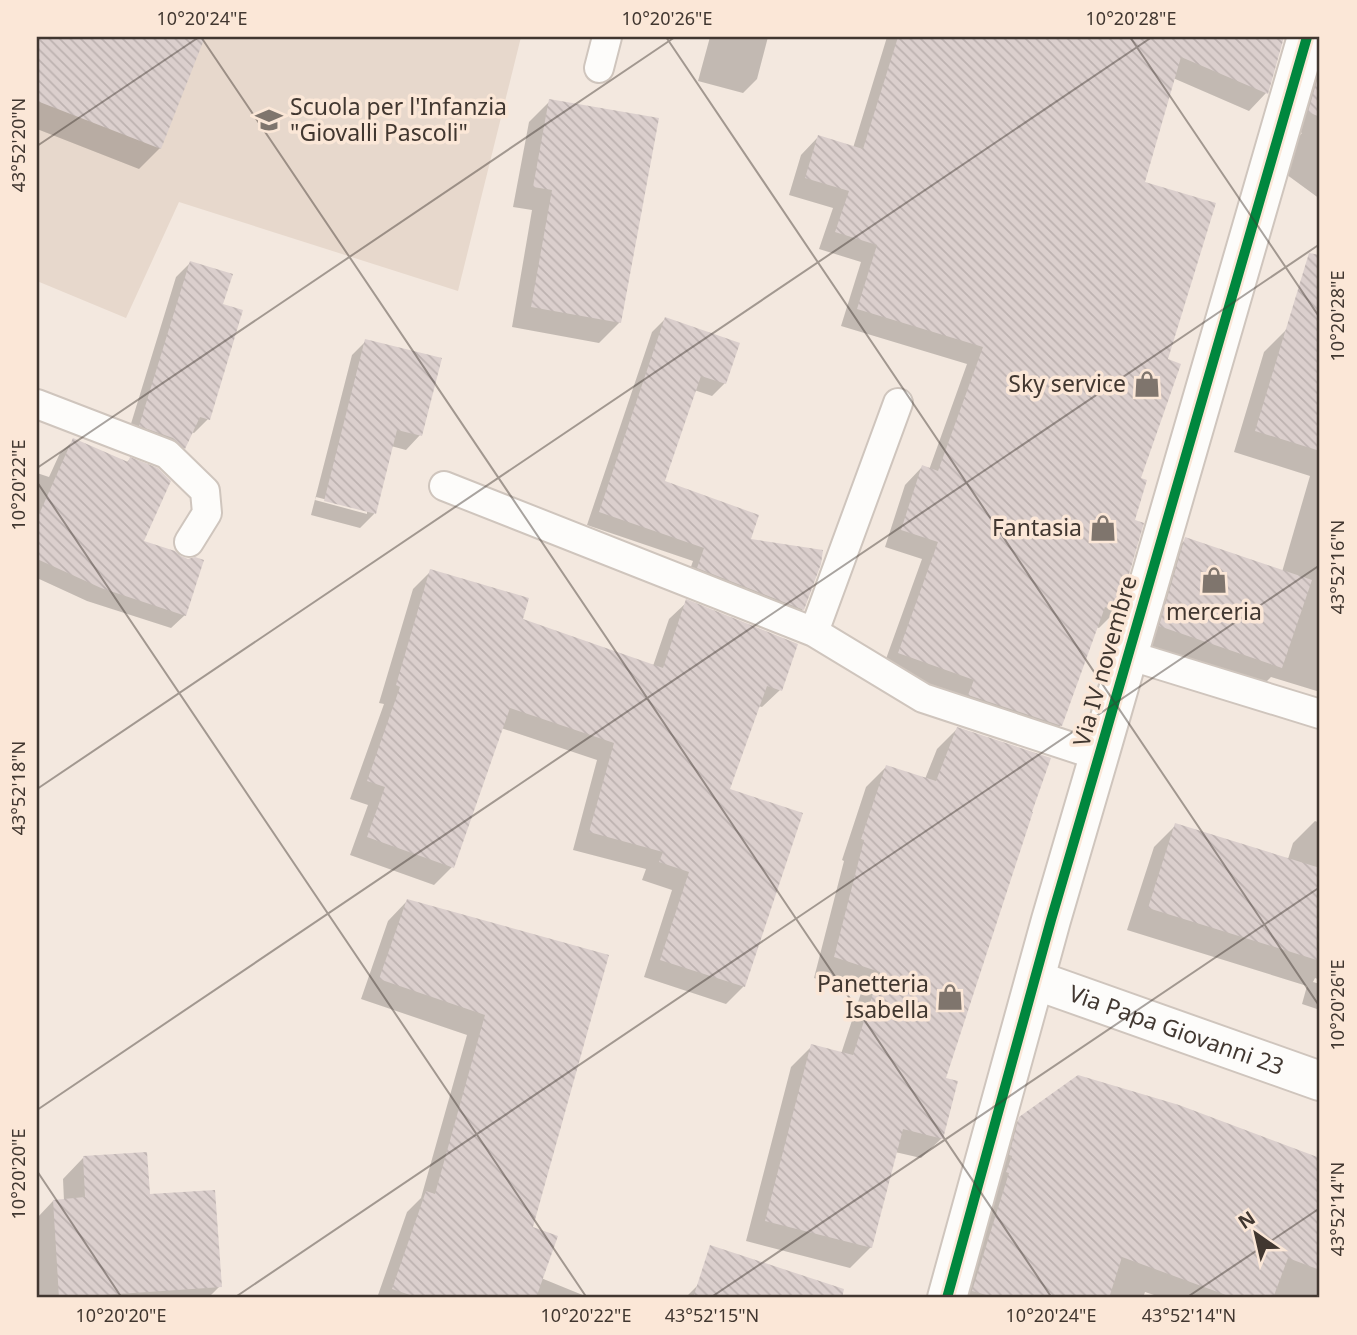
<svg xmlns="http://www.w3.org/2000/svg" width="1357" height="1335" font-family="'Noto Sans',sans-serif">
  <defs>
    <pattern id="building-back-hatch" width="6" height="6" patternUnits="userSpaceOnUse" patternTransform="scale(1.75)"><rect width="6" height="6" fill="#dbcfcd"/><path d="M-1 5l2 2M0 0l6 6M5-1l2 2" fill="none" stroke="#bdb2b0"/></pattern>
  </defs>
  <rect width="100%" height="100%" fill="#f3e8df"/>
  <path fill="#e7d8cc" d="M 37,37 L 521,37 L 458,291 L 179,202 L 126,318 L 37,281 Z"/>
  <path fill="#0003" fill-rule="evenodd" d="M 37,37 L 203,37 L 160,148 L 139,169 L 37,129 Z
    M 710,37 L 768,37 L 757,79 L 743,93 L 698,81 Z
    M 887,37 L 1283,37 L 1266,93 L 1249,111 L 1173,78 L 1143,183 L 1166,360 L 1139,479 L 1116,611 L 1099,628 L 1096,627 L 1061,725 L 1044,743 L 882,670 L 922,559 L 885,547 L 905,485 L 922,467 L 929,470 L 967,364 L 841,326 L 861,262 L 819,249 L 833,208 L 789,195 L 801,155 L 818,137 L 853,148 Z
    M 1320,37 L 1320,199 L 1279,169 L 1284,151 L 1302,133 L 1292,129 Z
    M 550,101 L 620,322 L 599,343 L 512,327 L 532,210 L 513,207 L 529,122 Z
    M 190,263 L 221,305 L 208,419 L 194,433 L 191,432 L 184,448 L 170,462 L 126,440 L 176,277 Z
    M 665,319 L 725,383 L 712,396 L 694,390 L 663,483 L 803,609 L 790,622 L 686,581 L 693,561 L 587,525 L 652,332 Z
    M 1286,330 L 1320,341 L 1320,692 L 1271,677 L 1259,689 L 1139,648 L 1164,561 L 1186,539 L 1282,572 L 1310,476 L 1234,452 L 1264,352 Z
    M 366,341 L 420,435 L 406,450 L 391,446 L 374,514 L 360,528 L 311,515 L 352,355 ZM 316,497 L 367,510 L 367,514 L 315,500 Z
    M 74,440 L 126,463 L 130,459 L 142,543 L 185,615 L 171,628 L 87,601 L 37,578 L 37,473 L 49,477 L 60,453 Z
    M 431,571 L 521,620 L 653,666 L 669,619 L 687,602 L 780,690 L 762,707 L 758,706 L 728,790 L 744,986 L 726,1004 L 644,977 L 672,890 L 642,880 L 646,869 L 573,850 L 597,760 L 501,728 L 452,867 L 434,885 L 350,855 L 368,805 L 350,799 L 384,704 L 379,703 L 413,589 Z
    M 957,729 L 942,1138 L 921,1158 L 895,1152 L 871,1247 L 850,1268 L 746,1241 L 791,1067 L 812,1046 L 841,1054 L 861,993 L 814,978 L 844,861 L 842,860 L 866,787 L 886,767 L 925,779 L 937,749 Z
    M 1315,821 L 1320,823 L 1320,980 L 1315,978 L 1313,982 L 1320,984 L 1320,1010 L 1302,1004 L 1307,986 L 1127,930 L 1154,847 L 1176,825 L 1288,859 L 1293,843 Z
    M 407,901 L 607,956 L 531,1228 L 541,1278 L 590,1298 L 377,1298 L 407,1212 L 421,1198 L 467,1035 L 361,999 L 388,921 Z
    M 1178,1106 L 1320,1160 L 1320,1298 L 1163,1298 L 1145,1292 L 1143,1298 L 957,1298 L 1000,1138 L 1021,1118 Z
    M 83,1158 L 148,1196 L 220,1286 L 208,1298 L 38,1298 L 37,1218 L 53,1201 L 64,1201 L 63,1179 Z
    M 699,1284 L 742,1298 L 685,1298 Z"/>
  <path fill="url(#building-back-hatch)" d="M 37,37 L 205,37 L 161,149 L 37,101 Z
    M 898,37 L 1284,37 L 1268,94 L 1181,57 L 1145,182 L 1216,203 L 1168,359 L 1181,364 L 1141,478 L 1147,480 L 1135,520 L 1144,523 L 1118,612 L 1105,607 L 1062,726 L 968,695 L 974,680 L 898,653 L 938,542 L 901,530 L 922,465 L 938,471 L 983,347 L 857,309 L 877,245 L 835,232 L 849,191 L 805,178 L 818,135 L 863,149 Z
    M 1320,70 L 1320,117 L 1308,112 Z
    M 549,99 L 659,118 L 621,323 L 531,307 L 552,190 L 533,187 Z
    M 1309,253 L 1320,255 L 1320,451 L 1255,431 Z
    M 190,261 L 233,274 L 223,304 L 243,310 L 210,420 L 200,417 L 185,449 L 173,438 L 139,426 Z
    M 665,317 L 740,343 L 726,384 L 701,376 L 665,481 L 759,515 L 751,539 L 823,550 L 821,564 L 804,610 L 697,568 L 704,548 L 599,512 Z
    M 365,339 L 442,358 L 422,436 L 397,430 L 376,514 L 324,501 Z
    M 73,438 L 128,462 L 130,457 L 158,468 L 171,481 L 144,541 L 175,551 L 181,556 L 188,559 L 195,557 L 204,560 L 186,616 L 101,588 L 37,559 L 37,519 Z
    M 1185,537 L 1312,580 L 1282,668 L 1159,626 Z
    M 430,569 L 529,598 L 523,619 L 663,668 L 686,599 L 798,644 L 782,691 L 767,686 L 730,789 L 803,813 L 745,987 L 660,960 L 689,872 L 659,862 L 663,852 L 589,832 L 614,743 L 510,708 L 454,868 L 367,837 L 385,787 L 367,781 L 400,687 L 396,685 Z
    M 957,727 L 1051,758 L 1032,812 L 1033,812 L 946,1078 L 958,1081 L 943,1139 L 903,1129 L 872,1248 L 765,1221 L 811,1044 L 853,1055 L 880,972 L 834,957 L 864,840 L 861,839 L 886,765 L 936,781 Z
    M 1175,823 L 1320,868 L 1320,961 L 1148,908 Z
    M 407,899 L 609,955 L 533,1227 L 558,1236 L 536,1298 L 419,1298 L 392,1289 L 426,1191 L 435,1194 L 485,1015 L 379,979 Z
    M 1078,1075 L 1179,1105 L 1320,1158 L 1320,1270 L 1288,1258 L 1273,1298 L 1234,1298 L 1122,1257 L 1109,1298 L 997,1298 L 972,1291 L 1009,1173 L 1006,1172 L 1012,1156 L 1009,1155 L 1019,1117 Z
    M 147,1152 L 150,1194 L 215,1190 L 222,1287 L 59,1298 L 53,1200 L 85,1197 L 83,1156 Z
    M 710,1245 L 844,1289 L 842,1298 L 693,1298 Z"/>
  <g fill="none" stroke-linecap="round" stroke-linejoin="round">
    <defs>
      <path id="service" d="M 599,68 L 607,37
        M 37,404 L 167,454 L 205,491 L 207,513 L 189,542
        M 444,486 L 814,632 L 923,698 L 1099,756
        M 814,632 L 898,403
        M 1128,655 L 1320,714"/>
      <g id="minor">
        <path id="s1" d="M 1035,980 L 1320,1081"/>
        <path d="M 947,1298 L 1051,920 L 1099,756 L 1307,37"/>
      </g>
    </defs>
    <use href="#service" stroke="#cfc5bd" stroke-width="32"/>
    <use href="#minor" stroke="#cfc5bd" stroke-width="42"/>
    <use href="#service" stroke="#fdfcfa" stroke-width="28"/>
    <use href="#minor" stroke="#fdfcfa" stroke-width="38"/>
    <defs>
      <path id="cycleway" d="M 947,1298 L 1051,920 L 1099,756 L 1307,37"/>
    </defs>
    <use href="#cycleway" stroke="#fbe7d7" stroke-width="15"/>
    <use href="#cycleway" stroke="#00873e" stroke-width="10"/>
  </g>
  <path fill="none" stroke="#413730" stroke-width="2" stroke-opacity="0.45" d="M 201,37 L 1052,1298M 666,37 L 1320,1007M 1130,37 L 1320,318M 37,146 L 199,37M 37,468 L 675,37M 37,482 L 587,1298M 37,789 L 1152,37M 37,1110 L 1320,244M 37,1171 L 122,1298M 234,1298 L 1320,565M 710,1298 L 1320,887M 1186,1298 L 1320,1208"/>
  <defs>
    <symbol id="school-bare" viewBox="-9 -9 18 18"><path d="M0-5L7-2L0 1L-7-2ZM-4 1L0 2.5L4 1V4Q0 6-4 4Z" fill="#7f756d" stroke="#fbe7d7" stroke-width="2.5" paint-order="stroke"/></symbol>
    <symbol id="shop-bare" viewBox="-9 -9 18 18"><path d="M-5-2.5h2.3a2.7 3.5 0 0 1 5.4 0H5L5.5 6h-11ZM-1.5-2.5h3a1.5 2.3 0 0 0-3 0Z" fill="#7f756d" stroke="#fbe7d7" stroke-width="2.5" paint-order="stroke"/></symbol>
  </defs>
  <g fill-rule="evenodd">
    <use href="#school-bare" x="250" y="101" width="38" height="38"/>
    <use href="#shop-bare" x="1128" y="365" width="38" height="38"/>
    <use href="#shop-bare" x="1084" y="509" width="38" height="38"/>
    <use href="#shop-bare" x="1195" y="561" width="38" height="38"/>
    <use href="#shop-bare" x="931" y="978" width="38" height="38"/>
  </g>
  <g text-anchor="middle" stroke-width="7" stroke-linejoin="round" paint-order="stroke">
    <g font-size="23" fill="#413730" stroke="#fbe7d7" text-anchor="end">
      <text x="290" y="115" text-anchor="start">Scuola per l'Infanzia<tspan x="290" dy="26">"Giovalli Pascoli"</tspan></text>
      <text x="1126" y="392">Sky service</text>
      <text x="1082" y="536">Fantasia</text>
      <text x="1214" y="620" text-anchor="middle">merceria</text>
      <text x="929" y="992">Panetteria<tspan x="929" dy="26">Isabella</tspan></text>
    </g>
    <g font-size="23" fill="#413730" stroke="#fbe7d7">
      <text transform="translate(1105 661) rotate(-74)" y="8">Via IV novembre</text>
      <text dy="8" stroke="none"><textPath href="#s1" startOffset="150">Via Papa Giovanni 23</textPath></text>
    </g>
  </g>
  <rect width="1357" height="1335" fill="none" stroke="#fbe7d7" stroke-width="77"/>
  <g transform="translate(1256 1234) rotate(326)" stroke="#fbe7d7" stroke-width="5" paint-order="stroke">
  <path d="M0-5L12 26L0 18L-12 26Z" fill="#413730"/>
  <text y="-10" font-size="19" font-weight="bold" text-anchor="middle" fill="#413730">N</text>
  </g>
  <rect x="38" y="38" width="1280" height="1258" fill="none" stroke="#413730" stroke-width="2.5"/>
  <g font-size="18" text-anchor="middle" fill="#413730">
    <text x="202" y="25">10°20'24"E</text>
    <text x="667" y="25">10°20'26"E</text>
    <text x="1131" y="25">10°20'28"E</text>
    <text transform="translate(19 145) rotate(-90)" y="6">43°52'20"N</text>
    <text transform="translate(1338 316) rotate(-90)" y="6">10°20'28"E</text>
    <text transform="translate(19 485) rotate(-90)" y="6">10°20'22"E</text>
    <text transform="translate(1338 567) rotate(-90)" y="6">43°52'16"N</text>
    <text transform="translate(19 788) rotate(-90)" y="6">43°52'18"N</text>
    <text transform="translate(1338 1005) rotate(-90)" y="6">10°20'26"E</text>
    <text transform="translate(19 1174) rotate(-90)" y="6">10°20'20"E</text>
    <text transform="translate(1338 1209) rotate(-90)" y="6">43°52'14"N</text>
    <text x="121" y="1322">10°20'20"E</text>
    <text x="586" y="1322">10°20'22"E</text>
    <text x="712" y="1322">43°52'15"N</text>
    <text x="1051" y="1322">10°20'24"E</text>
    <text x="1189" y="1322">43°52'14"N</text>
  </g>
</svg>
